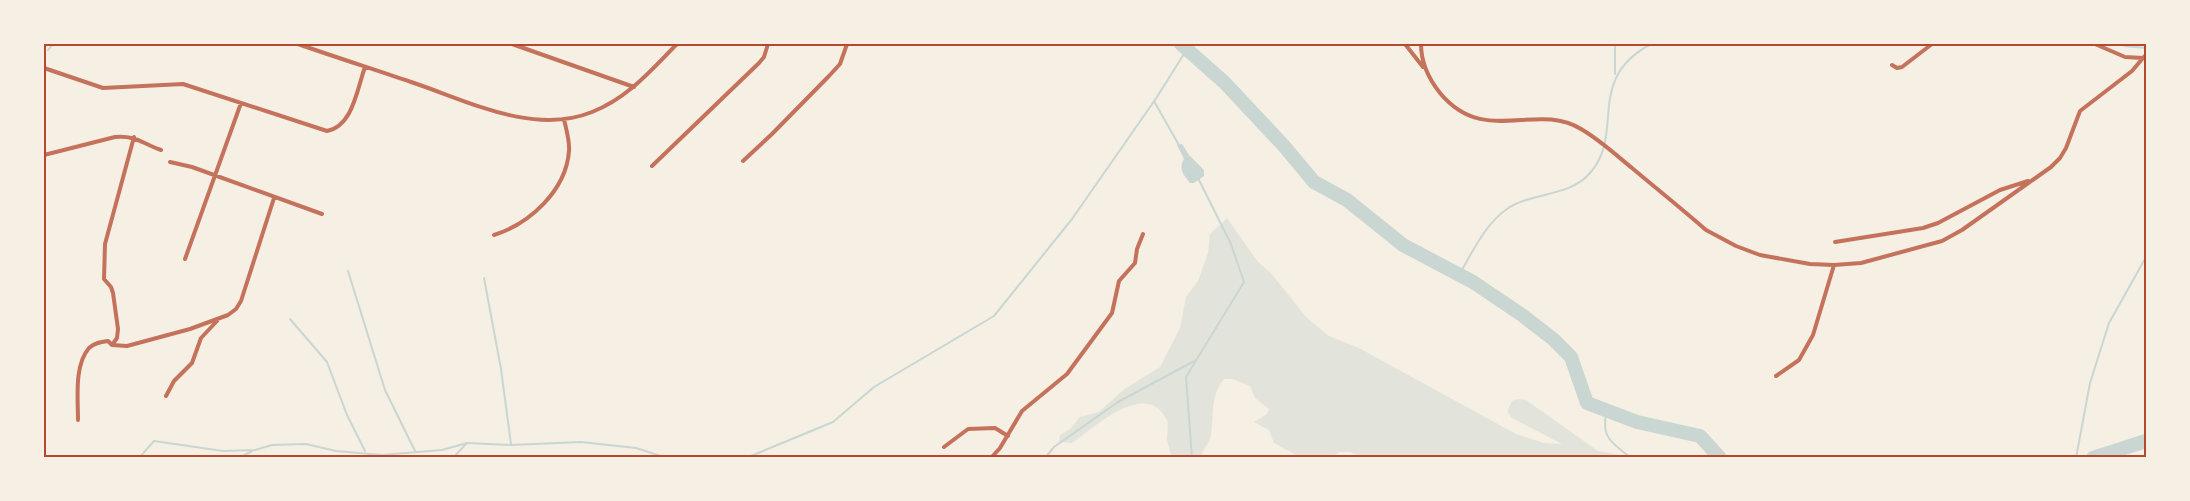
<svg xmlns="http://www.w3.org/2000/svg" width="2190" height="501" font-family="Roboto,sans-serif">
  <rect width="100%" height="100%" fill="#f6efe4"/>
  <path fill="#e2e4dc" d="M 1227,218 L 1258,262 L 1271,273 L 1306,317 L 1329,336 L 1359,348 L 1516,434 L 1544,443 L 1562,444 L 1512,418 L 1507,412 L 1512,401 L 1517,399 L 1526,400 L 1598,451 L 1631,457 L 1365,458 L 1350,452 L 1339,452 L 1332,457 L 1300,457 L 1274,443 L 1269,430 L 1254,422 L 1267,414 L 1269,409 L 1255,398 L 1250,386 L 1233,379 L 1224,379 C 1210,396 1214,415 1211,436 C 1209,444 1202,450 1201,457 L 1172,457 C 1170,452 1168,445 1167,439 C 1167,433 1169,426 1167,420 C 1146,378 1095,427 1072,443 L 1059,442 L 1060,435 L 1070,429 L 1080,417 L 1099,412 L 1123,390 L 1160,367 L 1180,328 L 1186,297 L 1198,281 L 1208,253 L 1210,234 Z"/>
  <path fill="#c9d6d2" d="M 1182,144 L 1189,155 L 1204,170 L 1204,176 L 1194,183 L 1190,183 C 1184,175 1178,169 1184,159 L 1177,145 Z"/>
  <g fill="none" stroke-linecap="round" stroke-linejoin="round">
    <path stroke="#c9d6d2" stroke-width="2" d="M 1615,44 L 1615,74
      M 2121,44 L 2125,46 L 2146,48
      M 48,50 L 53,44
      M 1154,101 L 1180,147
      M 348,271 L 385,390 L 415,451
      M 1459,275 C 1472,253 1485,224 1507,209 C 1531,192 1570,197 1590,173 C 1626,132 1584,80 1651,44
      M 484,278 L 501,369 L 511,444
      M 290,319 L 327,362 L 347,415 L 365,451
      M 1606,411 C 1602,439 1610,441 1631,458
      M 139,458 L 154,441 L 223,451 L 255,450 L 272,445 L 306,444 L 336,451 L 382,455 L 442,450 L 467,443 L 511,445 L 581,442 L 636,448 L 667,458
      M 239,458 L 252,451
      M 453,458 L 466,444
      M 746,458 L 833,422 L 874,387 L 994,316 L 1072,219 L 1157,97 L 1187,49
      M 1045,458 L 1054,447 L 1118,402 L 1196,360
      M 1192,458 L 1186,377 L 1244,282 L 1231,244 L 1198,178
      M 2076,458 L 2090,383 L 2109,323 L 2146,257"/>
    <path stroke="#c9d6d2" stroke-width="14" d="M 1181,44 L 1225,83 L 1284,146 L 1314,182 L 1347,200 L 1403,245 L 1473,282 L 1522,315 L 1553,339 L 1571,357 L 1587,403 L 1637,422 L 1700,436 L 1720,458
      M 2093,458 L 2146,441"/>
    <path stroke="#c5725c" stroke-width="4" d="M 298,44 C 335,57 373,69 411,82 C 466,100 533,136 592,112 C 628,98 651,70 677,44
      M 512,44 L 634,87
      M 1405,44 L 1423,67
      M 1421,44 C 1421,63 1428,78 1440,93 C 1485,147 1535,101 1581,129 C 1600,140 1616,155 1632,168 C 1657,189 1682,209 1706,230 L 1736,246 L 1760,255 L 1810,264 L 1834,265 L 1861,263 L 1942,241 L 1962,230 L 2051,167 L 2060,158 L 2066,148 L 2080,111 L 2132,71 L 2143,58
      M 2095,44 L 2125,57 L 2143,58 L 2146,55
      M 1892,65 L 1897,68 L 1902,67 L 1932,44
      M 44,68 L 103,88 L 183,84 L 327,131 C 353,126 357,89 365,67
      M 44,155 L 115,137 C 136,135 143,144 161,150
      M 743,161 L 772,134 L 829,76 L 840,64 L 847,44
      M 170,162 L 192,167 L 322,214
      M 652,166 L 759,63 L 764,57 L 768,44
      M 494,235 C 529,224 566,191 569,151 C 570,141 566,129 564,119
      M 1835,242 L 1923,228 L 1938,223 L 2000,190 L 2028,181
      M 185,259 L 241,103
      M 112,345 L 117,338 L 118,329 L 113,293 L 111,287 L 104,279 L 105,244 L 134,137
      M 1776,376 L 1799,360 L 1813,335 L 1834,265
      M 166,396 L 174,381 L 192,363 L 201,338 L 217,321
      M 78,420 C 78,399 74,365 89,348 C 94,343 101,342 108,341 L 112,345 L 127,346 L 190,329 L 228,315 L 236,309 L 241,301 L 274,198
      M 944,447 L 968,429 L 995,428 L 1008,436
      M 991,458 L 1000,448 L 1022,411 L 1067,374 L 1112,313 L 1119,281 L 1135,263 L 1137,249 L 1143,234"/>
  </g>
  <rect width="2190" height="501" fill="none" stroke="#f6efe4" stroke-width="90"/>
  <rect x="45" y="45" width="2100" height="411" fill="none" stroke="#b5482f" stroke-width="2"/>
</svg>
